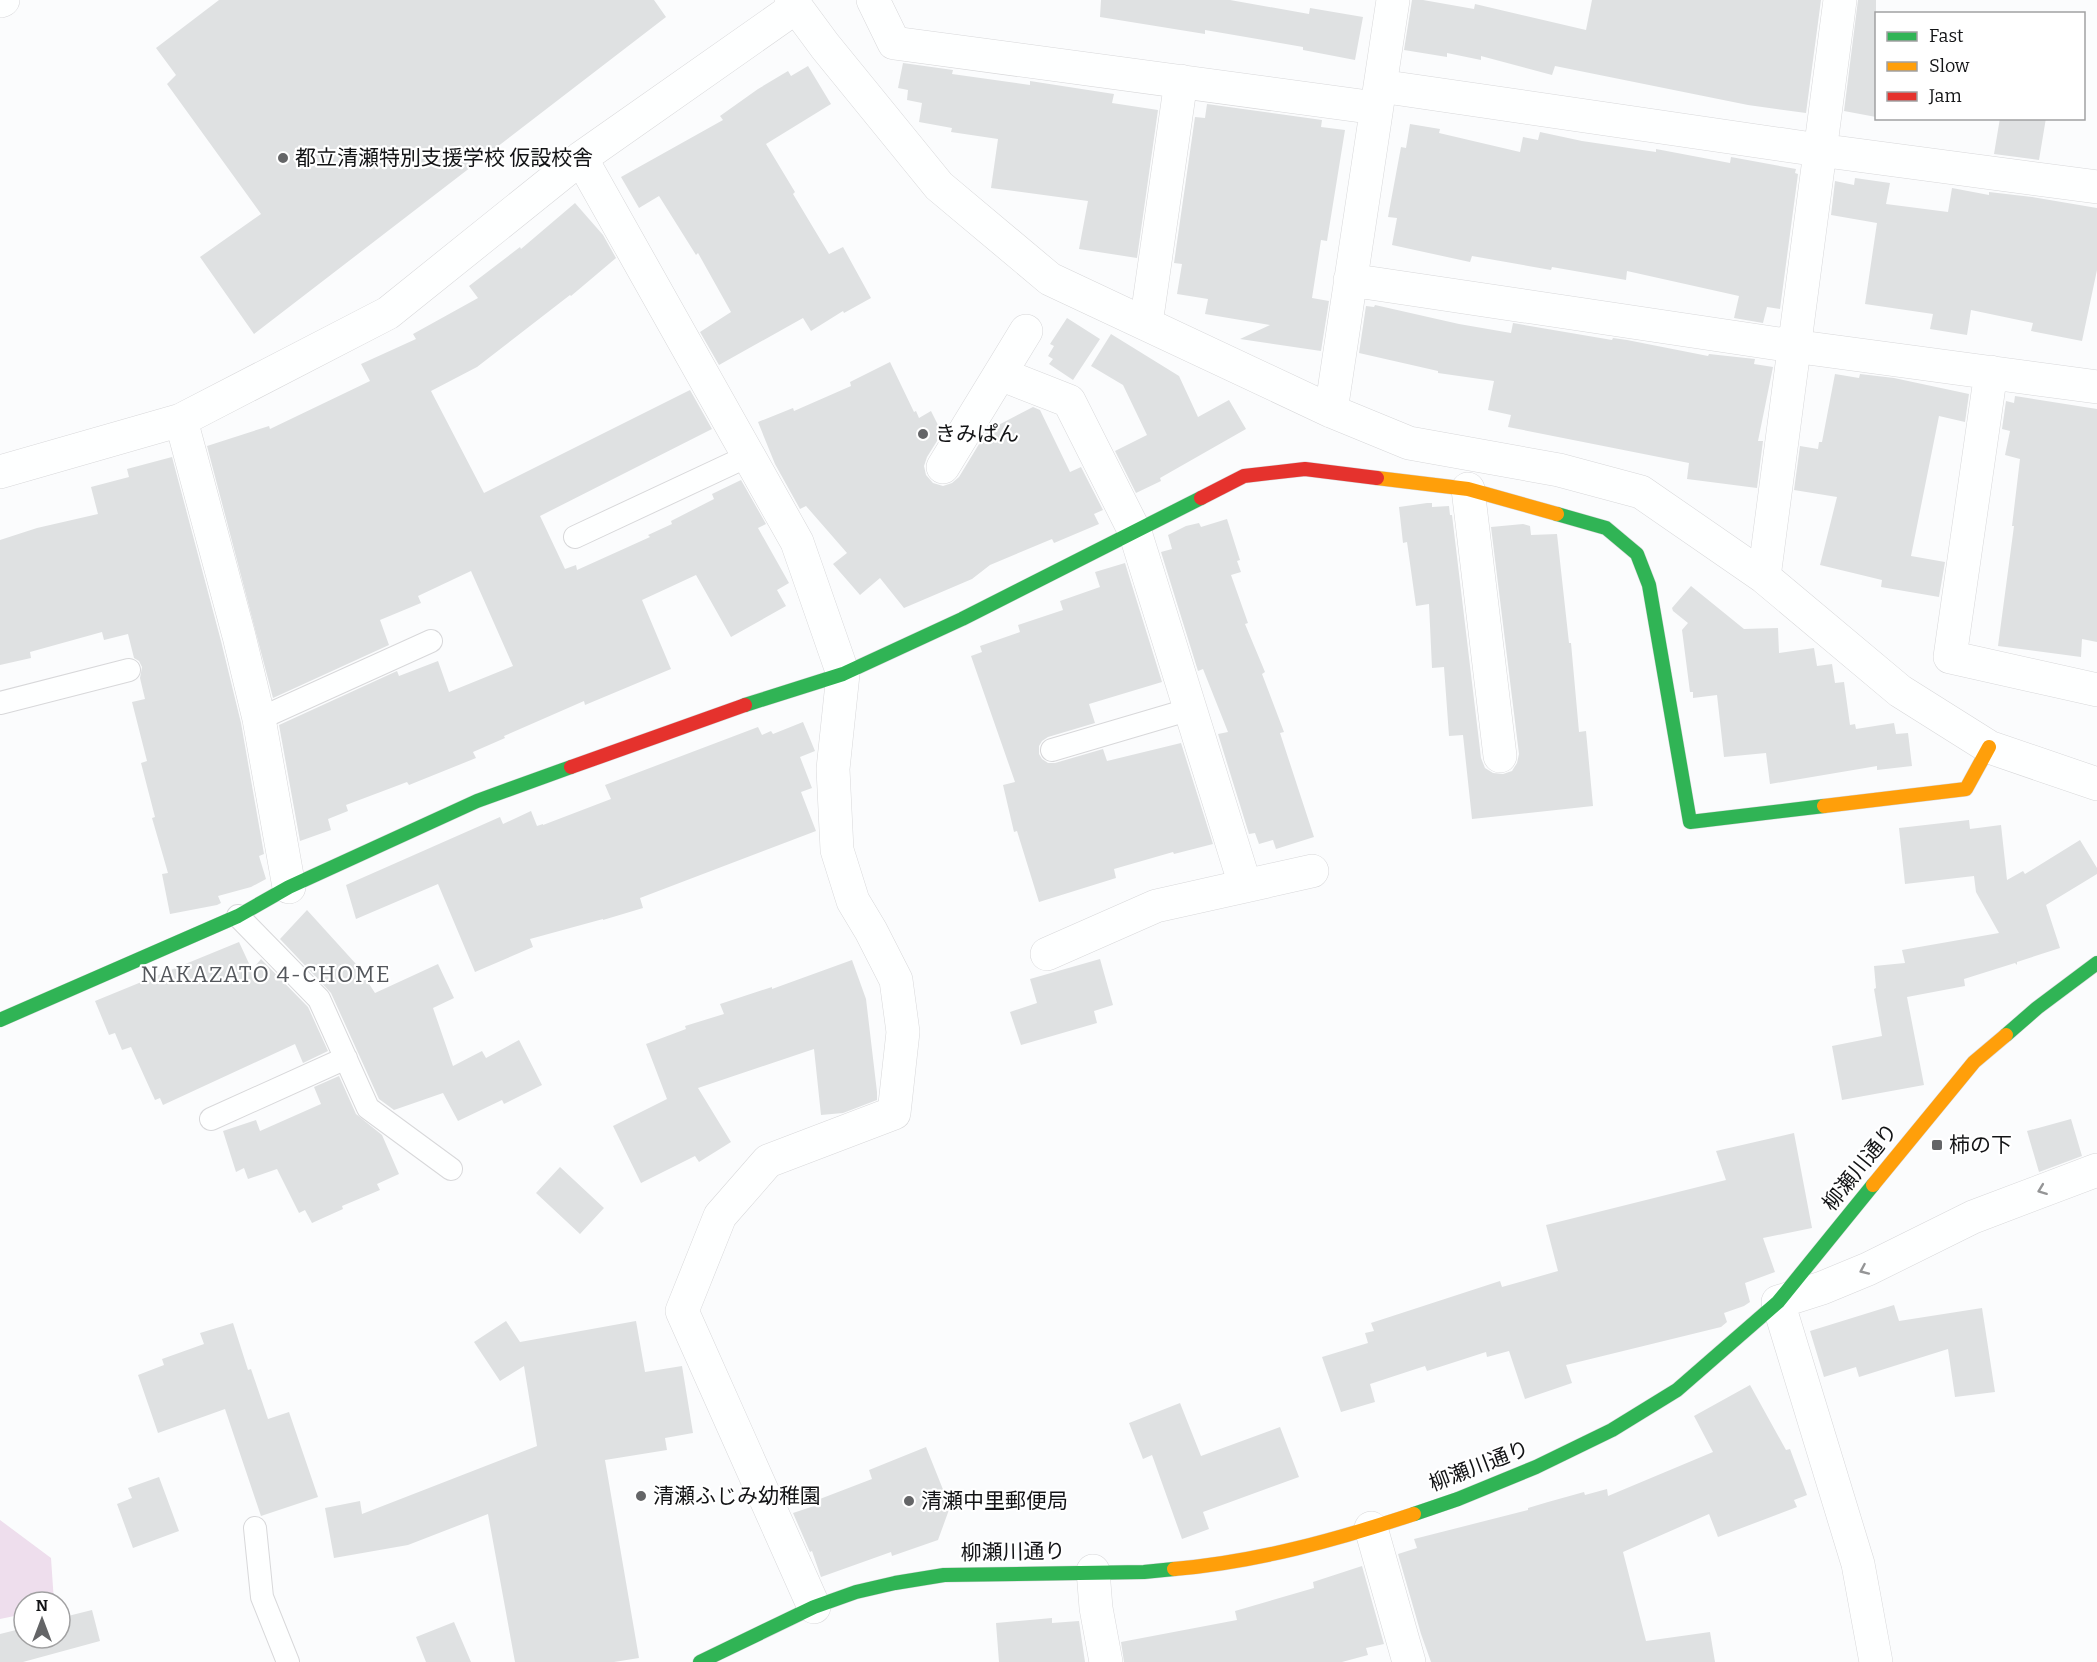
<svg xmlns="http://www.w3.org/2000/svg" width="2097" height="1662" font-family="Bitter,'Noto Sans JP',serif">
  <rect width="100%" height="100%" fill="#fbfcfd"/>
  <path fill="#eedeed" d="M 0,1520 L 51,1558 L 54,1602 L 24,1602 L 24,1614 L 0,1619 Z"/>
  <path fill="#dfe1e2" d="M 219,0 L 654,0 L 666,17 L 254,334 L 200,257 L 261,214 L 167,84 L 176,75 L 156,48 Z
    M 1101,0 L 1230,0 L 1309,14 L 1310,8 L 1363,17 L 1355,60 L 1303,50 L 1303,47 L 1205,30 L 1205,34 L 1100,17 Z
    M 1412,0 L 1423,0 L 1474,9 L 1475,4 L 1586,30 L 1592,0 L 1821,0 L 1806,113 L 1748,105 L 1555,66 L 1552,75 L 1481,56 L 1481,60 L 1447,53 L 1447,57 L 1404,50 Z
    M 1858,0 L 1876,0 L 1876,117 L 1844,111 Z
    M 903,63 L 953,70 L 952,74 L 1030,85 L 1030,81 L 1114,94 L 1112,103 L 1158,110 L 1137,258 L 1079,249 L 1088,201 L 991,188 L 998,139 L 951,132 L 952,128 L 919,122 L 922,103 L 907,100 L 908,90 L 898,88 Z
    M 808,66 L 831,104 L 766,144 L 795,192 L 793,194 L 829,254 L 843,247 L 871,298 L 844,313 L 843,311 L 811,331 L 803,318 L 719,365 L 700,332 L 731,312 L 698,253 L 696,255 L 659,196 L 639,208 L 621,177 L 723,120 L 720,116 L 758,89 L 788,71 L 791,76 Z
    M 1207,104 L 1322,120 L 1321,127 L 1345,130 L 1327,241 L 1321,240 L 1312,298 L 1329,301 L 1321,351 L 1240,339 L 1270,325 L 1205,314 L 1208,299 L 1177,294 L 1182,264 L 1174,263 L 1195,117 L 1205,118 Z
    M 2000,118 L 2046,118 L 2039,160 L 1994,154 Z
    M 1410,124 L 1440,129 L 1439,133 L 1520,152 L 1523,137 L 1538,140 L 1540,132 L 1582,141 L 1656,152 L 1656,149 L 1730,163 L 1731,157 L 1796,169 L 1795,173 L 1798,174 L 1780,309 L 1767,307 L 1763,323 L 1734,318 L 1739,296 L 1627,271 L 1626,280 L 1552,267 L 1551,270 L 1472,256 L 1470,262 L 1392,245 L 1397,218 L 1388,217 L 1401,147 L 1406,148 Z
    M 1855,178 L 1890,183 L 1886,204 L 1948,212 L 1952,188 L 1989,195 L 1989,192 L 2032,197 L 2097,208 L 2097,270 L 2082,341 L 2031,331 L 2033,323 L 1971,310 L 1967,335 L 1930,329 L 1933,314 L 1865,304 L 1877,223 L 1831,215 L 1835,181 L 1854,185 Z
    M 575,203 L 603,235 L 616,258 L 571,296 L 570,295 L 477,367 L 431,391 L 484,493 L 690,390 L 712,429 L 540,516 L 565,569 L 576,565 L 577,570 L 650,537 L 648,535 L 672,524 L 671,521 L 714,499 L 712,494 L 741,480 L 766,524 L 758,528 L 789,583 L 777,590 L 786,606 L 731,637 L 696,575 L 642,600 L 671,669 L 585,705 L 584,701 L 504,736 L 505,738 L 473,752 L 476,758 L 409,785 L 407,782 L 346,805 L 348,811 L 328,819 L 331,830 L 300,841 L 279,725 L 397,671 L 399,676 L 438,661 L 449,692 L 513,666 L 471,571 L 418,596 L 421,603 L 380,620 L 389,645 L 273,698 L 207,446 L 269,426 L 270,429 L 370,381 L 361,364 L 416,339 L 413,334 L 478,298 L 469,286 L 520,247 L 521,249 Z
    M 1375,305 L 1459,324 L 1511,333 L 1513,323 L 1612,340 L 1613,338 L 1627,340 L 1708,356 L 1709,354 L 1755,359 L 1754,364 L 1773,367 L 1758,441 L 1763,441 L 1757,488 L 1687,479 L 1689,463 L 1508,427 L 1511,415 L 1488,410 L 1494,381 L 1438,373 L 1438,371 L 1359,353 L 1366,306 L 1374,307 Z
    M 1067,318 L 1100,339 L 1073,380 L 1049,364 L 1053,359 L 1048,356 L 1054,346 L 1050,344 Z
    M 1111,334 L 1179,376 L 1198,417 L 1229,400 L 1246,429 L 1160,478 L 1161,481 L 1136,493 L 1115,451 L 1147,435 L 1123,385 L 1091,366 Z
    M 890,362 L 914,412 L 916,411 L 919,418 L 931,411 L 942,433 L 927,457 L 924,466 L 926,475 L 933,483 L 943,486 L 952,483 L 959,477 L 987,431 L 1033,407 L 1040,410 L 1070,472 L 1081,467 L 1103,510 L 1094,514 L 1099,524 L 1054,543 L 1052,539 L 990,565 L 972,579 L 904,608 L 880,578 L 860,595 L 833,564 L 847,553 L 806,506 L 800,509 L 775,464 L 758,422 L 793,408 L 794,411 L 851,386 L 850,382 Z
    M 1835,374 L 1859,378 L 1860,374 L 1894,378 L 1969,394 L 1965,422 L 1939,416 L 1911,556 L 1945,562 L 1939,597 L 1881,587 L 1882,580 L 1820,565 L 1837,497 L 1794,490 L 1800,446 L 1818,449 L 1819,442 L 1822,442 Z
    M 2015,396 L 2097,409 L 2097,642 L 2082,639 L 2081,657 L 1998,646 L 2014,526 L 2012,526 L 2020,459 L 2005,455 L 2010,431 L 2002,429 L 2006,401 L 2014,403 Z
    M 172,457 L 221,641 L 241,723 L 264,854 L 259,856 L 266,879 L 251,887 L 218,896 L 221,903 L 217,905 L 170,914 L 162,874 L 168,873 L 152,818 L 155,817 L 141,763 L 147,761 L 132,702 L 145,699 L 140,678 L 142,667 L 139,661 L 134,658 L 128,634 L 104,640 L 102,632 L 30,652 L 31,658 L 0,665 L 0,540 L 37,528 L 98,514 L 91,487 L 129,477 L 127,469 Z
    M 1427,503 L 1432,503 L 1432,507 L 1449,506 L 1450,515 L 1452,515 L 1481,758 L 1485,768 L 1493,773 L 1503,774 L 1512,771 L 1517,763 L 1519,754 L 1491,527 L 1523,524 L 1530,526 L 1531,535 L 1557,534 L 1569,643 L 1571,643 L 1579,732 L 1586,731 L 1593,806 L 1472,819 L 1463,735 L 1449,736 L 1444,667 L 1432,668 L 1429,604 L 1416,606 L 1407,542 L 1403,543 L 1399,507 Z
    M 1227,519 L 1240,560 L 1237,561 L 1241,572 L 1231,575 L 1248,623 L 1245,624 L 1265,672 L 1262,674 L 1284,732 L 1280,733 L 1314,837 L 1276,849 L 1273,840 L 1259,844 L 1255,833 L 1249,834 L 1218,734 L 1228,732 L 1203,669 L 1198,671 L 1161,552 L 1172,549 L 1168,535 L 1186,526 L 1199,523 L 1201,527 Z
    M 1125,563 L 1162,682 L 1089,704 L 1095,723 L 1048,737 L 1042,741 L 1039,746 L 1039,754 L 1042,759 L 1048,763 L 1055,763 L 1103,749 L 1107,761 L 1181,743 L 1213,844 L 1174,854 L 1173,852 L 1114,869 L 1116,878 L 1039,902 L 1017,831 L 1014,832 L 1003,785 L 1015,782 L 971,656 L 982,652 L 980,646 L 1020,632 L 1018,625 L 1063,610 L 1060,601 L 1100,587 L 1095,572 Z
    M 1691,586 L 1744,629 L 1778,628 L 1779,653 L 1814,648 L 1817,666 L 1832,664 L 1835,683 L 1844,682 L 1850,725 L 1855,724 L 1856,729 L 1894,723 L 1896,734 L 1908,733 L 1912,766 L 1877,770 L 1877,766 L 1770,784 L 1766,753 L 1724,757 L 1717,695 L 1693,698 L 1693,692 L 1690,692 L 1682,630 L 1688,623 L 1673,611 L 1672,608 Z
    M 803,722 L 815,751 L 800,757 L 812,788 L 801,792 L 816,831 L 640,898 L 643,908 L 603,920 L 603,919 L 530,939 L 533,947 L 475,972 L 438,884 L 356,919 L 346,885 L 500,817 L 503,824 L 531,811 L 537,826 L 543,824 L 543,825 L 611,799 L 605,785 L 758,727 L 762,735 L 771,731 L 773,734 Z
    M 1969,820 L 1970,829 L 2001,825 L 2007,880 L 2023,871 L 2025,874 L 2080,840 L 2097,868 L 2097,874 L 2046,905 L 2060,948 L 2017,962 L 2017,965 L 2015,963 L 1964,979 L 1965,986 L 1907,997 L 1924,1085 L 1842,1100 L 1832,1046 L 1882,1036 L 1874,989 L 1876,988 L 1874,966 L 1905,963 L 1902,950 L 1999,933 L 1976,892 L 1974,876 L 1905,884 L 1899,828 Z
    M 307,910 L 356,964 L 375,993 L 438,964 L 454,998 L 433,1008 L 453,1066 L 482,1051 L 486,1058 L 519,1040 L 542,1085 L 504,1104 L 502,1100 L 458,1121 L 443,1093 L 394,1110 L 379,1099 L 331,993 L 280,939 Z
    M 239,942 L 252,970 L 261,959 L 308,1007 L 328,1051 L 303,1063 L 295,1044 L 163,1105 L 160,1098 L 155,1100 L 131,1047 L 122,1050 L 115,1033 L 109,1035 L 95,1001 Z
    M 1100,959 L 1113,1005 L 1094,1011 L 1097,1023 L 1021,1045 L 1010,1012 L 1037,1003 L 1030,979 Z
    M 852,960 L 866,999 L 877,1092 L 877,1100 L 843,1113 L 821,1115 L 814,1049 L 698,1088 L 731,1142 L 699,1162 L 695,1156 L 641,1183 L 613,1126 L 667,1099 L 646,1044 L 686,1029 L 685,1026 L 724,1014 L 720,1004 L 772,987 L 772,989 Z
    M 339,1076 L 356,1114 L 382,1135 L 399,1174 L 377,1184 L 380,1190 L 342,1206 L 343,1209 L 312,1223 L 305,1210 L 299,1213 L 277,1169 L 248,1179 L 244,1168 L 236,1172 L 223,1131 L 256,1120 L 260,1131 L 321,1104 L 314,1087 Z
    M 2071,1119 L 2082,1156 L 2039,1172 L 2027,1131 Z
    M 1794,1133 L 1812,1228 L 1763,1238 L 1775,1272 L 1745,1283 L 1750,1302 L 1744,1306 L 1724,1313 L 1727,1322 L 1721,1327 L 1566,1365 L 1572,1383 L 1525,1399 L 1509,1351 L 1487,1357 L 1486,1352 L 1427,1371 L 1425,1366 L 1370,1384 L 1375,1402 L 1341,1412 L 1322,1357 L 1368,1343 L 1365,1333 L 1374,1331 L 1371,1323 L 1500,1281 L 1502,1287 L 1558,1271 L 1546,1225 L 1726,1180 L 1716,1151 Z
    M 560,1167 L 604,1208 L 580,1234 L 536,1193 Z
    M 1894,1305 L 1899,1321 L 1982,1308 L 1995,1392 L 1955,1397 L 1948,1349 L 1859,1377 L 1856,1367 L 1824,1377 L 1810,1331 Z
    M 506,1321 L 520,1342 L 636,1321 L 645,1372 L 682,1366 L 693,1433 L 665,1438 L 667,1450 L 605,1460 L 639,1658 L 614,1662 L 515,1662 L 488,1514 L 408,1545 L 334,1558 L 325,1508 L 360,1501 L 362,1514 L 537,1446 L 524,1366 L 500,1381 L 474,1342 Z
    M 233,1323 L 248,1370 L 251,1369 L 268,1419 L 289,1412 L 318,1497 L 261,1516 L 225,1409 L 158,1433 L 138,1375 L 164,1365 L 162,1359 L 204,1344 L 200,1333 Z
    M 1750,1385 L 1786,1450 L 1790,1449 L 1807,1495 L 1794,1500 L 1797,1507 L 1718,1537 L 1709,1514 L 1623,1552 L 1646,1641 L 1710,1632 L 1715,1662 L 1431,1662 L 1421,1634 L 1398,1554 L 1417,1548 L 1414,1539 L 1528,1510 L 1528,1508 L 1548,1502 L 1584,1492 L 1585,1495 L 1607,1489 L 1608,1496 L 1713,1452 L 1694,1416 Z
    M 1180,1403 L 1201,1456 L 1280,1427 L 1299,1477 L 1203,1512 L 1209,1529 L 1182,1539 L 1152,1455 L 1143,1459 L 1129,1423 Z
    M 926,1447 L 950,1507 L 938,1540 L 892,1556 L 891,1552 L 821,1577 L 812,1551 L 810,1552 L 793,1513 L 814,1506 L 812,1502 L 872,1479 L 869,1470 Z
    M 159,1477 L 179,1531 L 133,1548 L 117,1504 L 132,1498 L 128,1488 Z
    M 1362,1566 L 1384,1644 L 1366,1648 L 1368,1655 L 1342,1662 L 1124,1662 L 1121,1642 L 1237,1620 L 1235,1611 L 1314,1588 L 1313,1582 Z
    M 92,1610 L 100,1641 L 23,1662 L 0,1662 L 0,1634 L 24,1628 L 24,1638 L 60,1638 L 60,1618 Z
    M 1052,1618 L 1052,1623 L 1079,1621 L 1085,1662 L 999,1662 L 996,1623 Z
    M 454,1622 L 471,1662 L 426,1662 L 416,1637 Z"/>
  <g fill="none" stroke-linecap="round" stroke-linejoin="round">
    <defs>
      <path id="lane" d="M 575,537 L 748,456
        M 0,703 L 129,670
        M 259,719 L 431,641
        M 1052,750 L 1191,709
        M 238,916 L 319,999 L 368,1108 L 451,1169
        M 211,1119 L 346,1058
        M 255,1528 L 262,1597 L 288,1662"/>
      <path id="street" d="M 791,0 L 825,46 L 939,186 L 1050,279 L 1331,411 L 1409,443 L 1559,470 L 1641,492 L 1764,577 L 1900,691 L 1989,747 L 2097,784
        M 873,0 L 894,43 L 1376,108
        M 0,1 L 3,0
        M 1380,86 L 1819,150 L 2097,187
        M 581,158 L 797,542 L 843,674 L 833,769 L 837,850 L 853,901 L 871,931 L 896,980 L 903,1032 L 894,1113 L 768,1161 L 720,1216 L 682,1311 L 814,1607
        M 1350,280 L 1793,346 L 2097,387
        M 1146,324 L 1181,81
        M 1991,372 L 1950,657 L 2097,690
        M 1000,374 L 1069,401 L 1135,532 L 1245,885
        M 1331,411 L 1393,0
        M 181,420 L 239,636 L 259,719 L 289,887
        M 943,467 L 1026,331
        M 0,472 L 181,420 L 388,313 L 581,158 L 796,7
        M 1468,489 L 1500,756
        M 1764,577 L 1840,0
        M 1047,954 L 1156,906 L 1312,871
        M 1371,1528 L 1409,1662
        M 1093,1571 L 1096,1608 L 1106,1662
        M 1876,1662 L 1858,1564 L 1778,1302 L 1822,1288 L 1868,1269 L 1973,1217 L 2097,1170"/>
      <path id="fast" d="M 1557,514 L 1606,528 L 1637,554 L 1649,585 L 1690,822 L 1824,806
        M 745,705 L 843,674 L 962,619 L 1201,498
        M 0,1020 L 238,916 L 289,887 L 477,801 L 571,767
        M 2006,1035 L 2037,1008 L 2097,963
        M 1414,1514 L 1458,1499 L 1536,1467 L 1612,1430 L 1677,1390 L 1778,1302 L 1873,1185
        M 700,1662 L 814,1607 L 856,1592 L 895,1583 L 944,1575 L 1144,1572 L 1174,1569"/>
      <path id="slow" d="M 1377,478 L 1468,489 L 1557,514
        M 1824,806 L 1966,789 L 1989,747
        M 1873,1185 L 1974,1062 L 2006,1035
        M 1174,1569 C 1256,1562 1336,1540 1414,1514"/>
      <path id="jam" d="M 1201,498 L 1244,476 L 1305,469 L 1377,478
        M 571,767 L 745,705"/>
    </defs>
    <use href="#lane" stroke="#d8d8da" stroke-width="24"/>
    <use href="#street" stroke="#d8d8da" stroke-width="34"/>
    <use href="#fast" stroke="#d8d8da" stroke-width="15"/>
    <use href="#slow" stroke="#d8d8da" stroke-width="15"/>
    <use href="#jam" stroke="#d8d8da" stroke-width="15"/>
    <use href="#lane" stroke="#feffff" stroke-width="22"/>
    <use href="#street" stroke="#feffff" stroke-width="33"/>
    <use href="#fast" stroke="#30b455" stroke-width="14"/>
    <use href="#slow" stroke="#ff9f0a" stroke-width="14"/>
    <use href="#jam" stroke="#e5322d" stroke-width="14"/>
  </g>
  <defs><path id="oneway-chevron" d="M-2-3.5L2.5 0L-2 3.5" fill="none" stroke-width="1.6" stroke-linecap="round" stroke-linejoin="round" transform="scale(1.5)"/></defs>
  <g stroke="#949596">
    <use href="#oneway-chevron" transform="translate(2042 1190) rotate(159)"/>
    <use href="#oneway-chevron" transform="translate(1864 1270) rotate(156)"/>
  </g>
  <g fill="#646567" stroke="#fff" stroke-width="2">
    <circle cx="283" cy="158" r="6"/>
    <circle cx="923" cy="434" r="6"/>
    <rect x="1931" y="1139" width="12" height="12" rx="3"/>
    <circle cx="641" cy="1496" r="6"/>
    <circle cx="909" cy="1501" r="6"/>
  </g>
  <g text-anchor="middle" stroke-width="4.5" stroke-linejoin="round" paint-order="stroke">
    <g font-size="21" fill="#131416" stroke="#fff" text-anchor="start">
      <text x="295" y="165">都立清瀬特別支援学校 仮設校舎</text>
      <text x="935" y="441">きみぱん</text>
      <text x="1949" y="1152">柿の下</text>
      <text x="653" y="1503">清瀬ふじみ幼稚園</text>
      <text x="921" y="1508">清瀬中里郵便局</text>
    </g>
    <g font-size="21" fill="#131416" stroke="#fff">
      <text transform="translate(1860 1167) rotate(-51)" y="7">柳瀬川通り</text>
      <text transform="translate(1479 1466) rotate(-21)" y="7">柳瀬川通り</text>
      <text transform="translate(1013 1552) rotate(-1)" y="7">柳瀬川通り</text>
    </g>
    <g font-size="22" letter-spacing="1.5" fill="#54575c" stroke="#fff">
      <text x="266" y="982">NAKAZATO 4-CHOME</text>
    </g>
  </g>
  <rect x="1875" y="12" width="210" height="108" fill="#ffffff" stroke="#a1a1a2" stroke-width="1.5"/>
  <rect x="1887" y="32" width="30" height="9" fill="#30b455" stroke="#a1a1a2" stroke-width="1.5"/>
  <text x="1929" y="42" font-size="18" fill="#131416">Fast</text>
  <rect x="1887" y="62" width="30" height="9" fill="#ff9f0a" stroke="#a1a1a2" stroke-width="1.5"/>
  <text x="1929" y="72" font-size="18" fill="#131416">Slow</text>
  <rect x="1887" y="92" width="30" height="9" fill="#e5322d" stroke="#a1a1a2" stroke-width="1.5"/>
  <text x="1929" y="102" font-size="18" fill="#131416">Jam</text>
  <g transform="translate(42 1620)"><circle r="28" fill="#ffffff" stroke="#a1a1a2" stroke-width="1.5"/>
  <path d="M0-4.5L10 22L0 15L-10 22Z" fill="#646567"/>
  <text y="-9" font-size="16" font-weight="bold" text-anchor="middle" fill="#131416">N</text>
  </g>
</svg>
